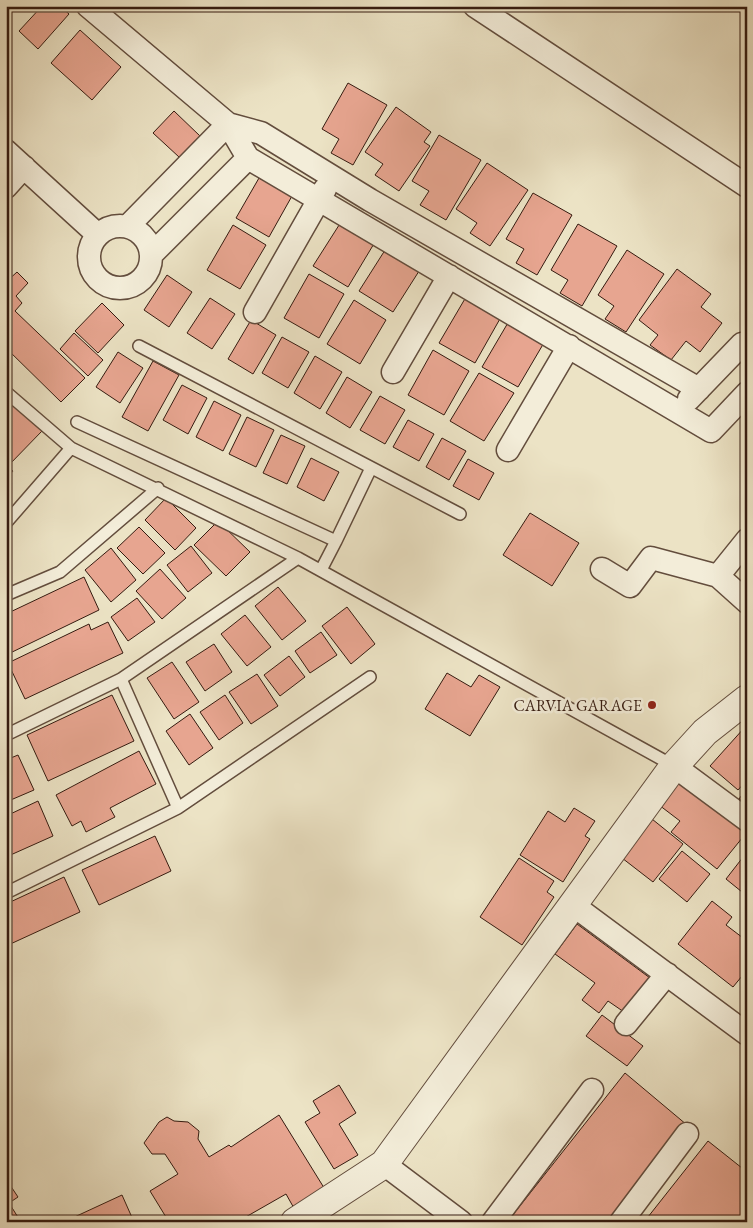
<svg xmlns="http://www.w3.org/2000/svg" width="753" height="1228" font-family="'EB Garamond',serif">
  <rect width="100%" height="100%" fill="#ece3c5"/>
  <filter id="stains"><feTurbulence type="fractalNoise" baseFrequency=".004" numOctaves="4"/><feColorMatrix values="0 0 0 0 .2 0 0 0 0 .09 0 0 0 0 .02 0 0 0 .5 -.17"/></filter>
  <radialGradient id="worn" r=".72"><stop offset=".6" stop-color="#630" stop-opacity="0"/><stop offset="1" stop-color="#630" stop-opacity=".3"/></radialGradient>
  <path fill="#e7a590" stroke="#351b10" d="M 42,6 L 60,6 L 69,14 L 38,49 L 19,31 Z
    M 80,30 L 121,67 L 92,100 L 51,63 Z
    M 348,83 L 387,105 L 353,165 L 331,153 L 339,139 L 322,129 Z
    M 396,107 L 431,132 L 424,142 L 430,146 L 399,191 L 375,175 L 383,164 L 365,152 Z
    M 174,111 L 200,136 L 179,157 L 153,133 Z
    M 439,135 L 481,160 L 446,220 L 420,205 L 429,191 L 412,181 Z
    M 487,163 L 528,190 L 490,246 L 470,233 L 477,223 L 456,209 Z
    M 259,178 L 292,196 L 269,237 L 236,218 Z
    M 533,193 L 572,215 L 537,275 L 516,263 L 524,249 L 506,239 Z
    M 341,222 L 375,242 L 348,287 L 313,266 Z
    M 578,224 L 617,246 L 582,306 L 560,293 L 568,280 L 551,270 Z
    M 233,225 L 266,245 L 240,289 L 207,270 Z
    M 387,247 L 421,268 L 393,312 L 359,291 Z
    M 627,250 L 664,274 L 626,332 L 605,319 L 614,306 L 598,295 Z
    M 677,269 L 711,294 L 701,307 L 722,323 L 700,352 L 686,341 L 671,360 L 650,345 L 658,335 L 639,320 Z
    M 17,272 L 28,283 L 16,296 L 22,303 L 15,311 L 85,378 L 61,402 L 6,348 L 6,282 Z
    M 309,274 L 344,294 L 319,338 L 284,318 Z
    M 167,275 L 192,292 L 169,327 L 144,310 Z
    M 466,297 L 501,317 L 475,363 L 439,343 Z
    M 210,298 L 235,314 L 212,349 L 187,333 Z
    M 354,300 L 386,320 L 360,364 L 327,344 Z
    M 102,303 L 124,325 L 98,353 L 75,331 Z
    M 251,320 L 276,335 L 253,374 L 228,359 Z
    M 509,321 L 545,341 L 518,387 L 482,367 Z
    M 74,333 L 103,360 L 88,376 L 60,349 Z
    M 282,337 L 309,352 L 288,388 L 262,373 Z
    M 433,350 L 469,371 L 444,415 L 408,395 Z
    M 118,352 L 143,368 L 120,403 L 96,387 Z
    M 315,356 L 342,372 L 320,409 L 294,393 Z
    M 153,361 L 179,375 L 148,431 L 122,417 Z
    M 479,373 L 514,393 L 484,441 L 450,421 Z
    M 347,377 L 372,392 L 350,428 L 326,413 Z
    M 182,385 L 207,398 L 188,434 L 163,420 Z
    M 380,396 L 405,410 L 385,444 L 360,430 Z
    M 214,401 L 241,415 L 223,451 L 196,437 Z
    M 14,405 L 42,431 L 8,466 L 13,471 L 6,479 L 6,413 Z
    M 247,417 L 274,430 L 256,467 L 229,454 Z
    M 408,420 L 434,434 L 419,461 L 393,447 Z
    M 281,435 L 305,446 L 287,484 L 263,473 Z
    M 442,438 L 466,451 L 449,480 L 426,467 Z
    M 311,458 L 339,472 L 324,501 L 297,487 Z
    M 468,459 L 494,473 L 479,500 L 453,486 Z
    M 166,498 L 196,528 L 175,550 L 145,520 Z
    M 530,513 L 579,543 L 552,586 L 503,555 Z
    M 218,521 L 250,552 L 226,576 L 194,545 Z
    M 139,527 L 165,553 L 143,574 L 117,548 Z
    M 191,546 L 212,573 L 188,592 L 167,565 Z
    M 111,548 L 136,580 L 111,602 L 85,570 Z
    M 160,569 L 186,598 L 162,619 L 136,591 Z
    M 84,577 L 99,610 L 6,655 L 6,614 Z
    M 278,587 L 306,621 L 282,640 L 255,606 Z
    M 137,598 L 155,622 L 128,641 L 111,617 Z
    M 347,607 L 375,644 L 351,664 L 322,626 Z
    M 245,615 L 271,647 L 247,666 L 221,634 Z
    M 108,622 L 123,653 L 25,699 L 8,663 L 89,624 L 91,630 Z
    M 321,632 L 337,655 L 310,673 L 295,651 Z
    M 214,644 L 232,672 L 205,691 L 186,662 Z
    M 289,656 L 305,677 L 280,696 L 264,675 Z
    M 172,662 L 199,702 L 174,719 L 147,678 Z
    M 447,673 L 471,687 L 479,675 L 500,687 L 470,736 L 425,709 Z
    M 257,674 L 278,706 L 251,724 L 229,692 Z
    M 112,695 L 134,741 L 48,781 L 27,735 Z
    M 225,695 L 243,723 L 219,740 L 200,712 Z
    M 190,714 L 213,748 L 189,765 L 166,731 Z
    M 745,727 L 747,729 L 747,780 L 738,790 L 710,766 Z
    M 139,751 L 156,784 L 110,808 L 115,817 L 86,832 L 81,821 L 72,826 L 56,795 Z
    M 18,755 L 34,790 L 6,802 L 6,760 Z
    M 680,778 L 747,832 L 717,869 L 671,832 L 680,821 L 659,805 Z
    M 747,788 L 747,805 L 739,799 Z
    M 38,801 L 53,836 L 6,857 L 6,816 Z
    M 574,808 L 595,821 L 585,836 L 590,839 L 563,882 L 520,855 L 548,811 L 565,822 Z
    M 652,819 L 683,844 L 653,882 L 622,858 Z
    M 155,836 L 171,871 L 99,905 L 82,870 Z
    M 682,851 L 710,874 L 687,902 L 659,879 Z
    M 747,852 L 747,896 L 726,879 Z
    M 519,858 L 554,881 L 547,892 L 554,897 L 522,945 L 480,917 Z
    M 64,877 L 80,912 L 6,946 L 6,904 Z
    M 712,901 L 732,917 L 726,925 L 747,941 L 747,970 L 733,987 L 678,944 Z
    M 577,924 L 650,978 L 624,1012 L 608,1001 L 599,1013 L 582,1000 L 595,983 L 555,954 Z
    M 602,1015 L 643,1046 L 627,1066 L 586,1036 Z
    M 625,1073 L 687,1125 L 608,1222 L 508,1221 Z
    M 339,1085 L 356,1113 L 339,1124 L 358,1155 L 334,1169 L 305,1122 L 320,1113 L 313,1101 Z
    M 279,1115 L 326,1191 L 295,1210 L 286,1194 L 237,1222 L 169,1222 L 150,1191 L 178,1174 L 165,1154 L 152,1154 L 144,1143 L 159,1122 L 167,1117 L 174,1121 L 188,1122 L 199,1131 L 198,1139 L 209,1157 L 229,1145 L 231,1147 Z
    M 708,1141 L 747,1172 L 747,1216 L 742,1222 L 644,1222 Z
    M 6,1179 L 18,1197 L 9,1203 L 21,1222 L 6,1222 Z
    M 122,1195 L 134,1222 L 69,1222 L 68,1220 Z"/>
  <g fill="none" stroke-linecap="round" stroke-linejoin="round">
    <defs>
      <path id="service" d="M 139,346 L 460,514
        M 6,392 L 71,448 L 298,558 L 674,766
        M 77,422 L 336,541 L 321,570
        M 6,523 L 71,448
        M 336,541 L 371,468
        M 6,595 L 60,572 L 158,488
        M 6,735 L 121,679 L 298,558
        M 178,808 L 370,677
        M 6,893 L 178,808 L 121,679"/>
      <path id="minor" d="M 88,6 L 228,124 L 248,158 L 711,431 L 747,393
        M 475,6 L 747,186
        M 6,151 L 98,235
        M 6,187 L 24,167
        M 128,226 L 228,124 L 261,133 L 370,200 L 699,389
        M89 257a31 31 0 1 1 62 0a31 31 0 1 1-62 0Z
        M 151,255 L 248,158
        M 255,312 L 325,189
        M 393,372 L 449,276
        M 689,399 L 742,344 L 747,347
        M 508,450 L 569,346
        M 602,569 L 630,586 L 651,558 L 718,576 L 747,602
        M 718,576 L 747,540
        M 674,766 L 747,820
        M 573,905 L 747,1034
        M 626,1024 L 667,974
        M 384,1164 L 461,1222
        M 493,1222 L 592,1090
        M 621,1222 L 687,1134"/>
      <path id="tertiary" d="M 295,1222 L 384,1164 L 674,766 L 705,732 L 747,699"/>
    </defs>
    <use href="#service" stroke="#634d3d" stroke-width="14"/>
    <use href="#minor" stroke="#634d3d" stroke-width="25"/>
    <use href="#tertiary" stroke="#634d3d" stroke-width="30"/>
    <use href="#service" stroke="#f3edd9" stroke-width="11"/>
    <use href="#minor" stroke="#f3edd9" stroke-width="22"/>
    <use href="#tertiary" stroke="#f3edd9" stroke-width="28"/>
  </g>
  <circle fill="#8f2418" stroke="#f3edd9" stroke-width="2" cx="652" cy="705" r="5"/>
  <g text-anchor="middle" stroke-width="5" stroke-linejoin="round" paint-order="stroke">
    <g font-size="16" fill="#351b10" stroke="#f3edd9" text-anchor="end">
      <text x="642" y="711">CARVIA GARAGE</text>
    </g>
  </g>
  <rect width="753" height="1228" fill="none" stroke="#ece3c5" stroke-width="25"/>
  <rect x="8" y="8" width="738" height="1213" fill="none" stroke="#351b10" stroke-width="2.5"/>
  <rect x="12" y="12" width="728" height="1203" fill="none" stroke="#351b10"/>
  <rect width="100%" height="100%" filter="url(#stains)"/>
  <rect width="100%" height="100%" fill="url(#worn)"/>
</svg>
